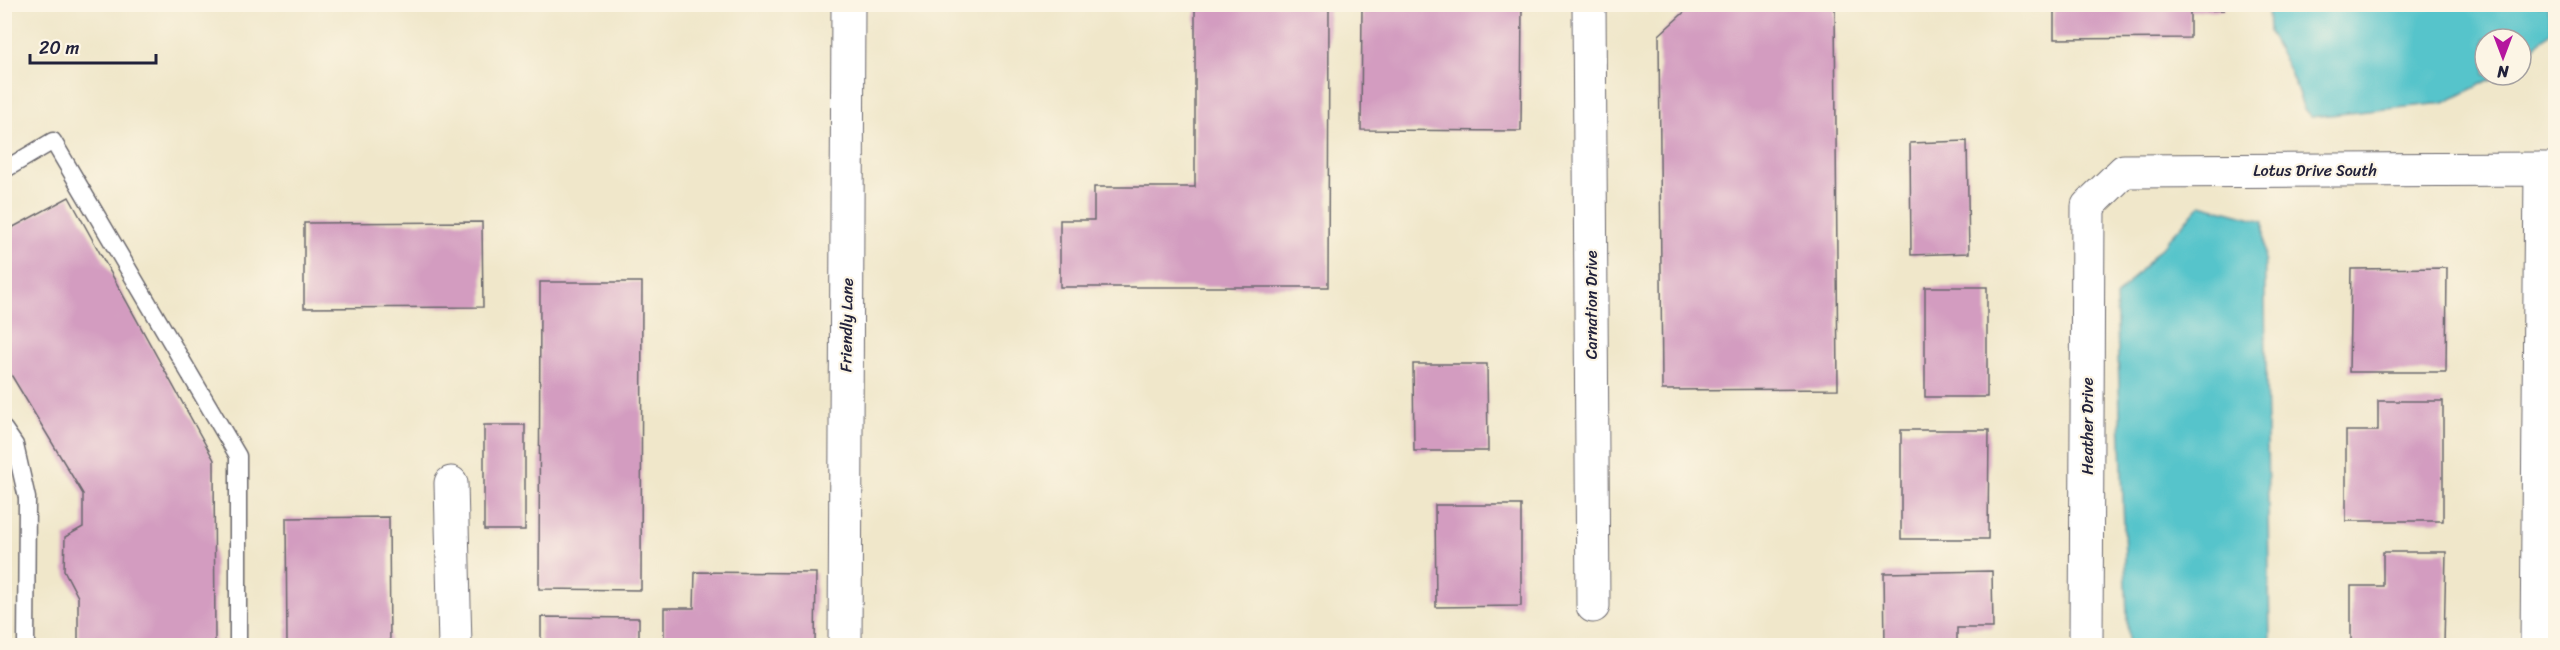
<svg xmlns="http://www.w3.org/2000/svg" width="2560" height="650" font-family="Sriracha,sans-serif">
  <rect width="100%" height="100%" fill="#fcf5e5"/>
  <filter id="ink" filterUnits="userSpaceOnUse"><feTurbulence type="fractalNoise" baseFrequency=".0167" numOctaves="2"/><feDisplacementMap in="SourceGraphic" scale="12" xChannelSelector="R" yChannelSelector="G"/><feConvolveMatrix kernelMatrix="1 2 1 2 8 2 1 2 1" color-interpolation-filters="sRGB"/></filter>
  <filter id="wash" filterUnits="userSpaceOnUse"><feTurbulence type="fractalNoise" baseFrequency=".008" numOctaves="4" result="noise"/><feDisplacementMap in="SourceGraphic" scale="24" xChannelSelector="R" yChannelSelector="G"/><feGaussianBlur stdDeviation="1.35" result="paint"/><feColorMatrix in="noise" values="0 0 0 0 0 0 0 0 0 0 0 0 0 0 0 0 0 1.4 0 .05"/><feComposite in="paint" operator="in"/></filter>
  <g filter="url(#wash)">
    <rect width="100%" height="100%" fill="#f0e7ca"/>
    <path fill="#57c4cb" stroke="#3c7383" stroke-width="1.5" d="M 2268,5 L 2547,5 L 2552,31 L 2521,58 L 2521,39 L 2485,39 L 2485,75 L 2499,75 L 2444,103 L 2311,117 L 2304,109 L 2290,72 L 2269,32 Z
      M 2201,204 L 2264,221 L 2270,645 L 2128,645 L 2116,297 Z"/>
    <g id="blocks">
      <path fill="#d39cc0" d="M 1195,4 L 1329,4 L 1328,287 L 1060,287 L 1060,220 L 1094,220 L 1094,187 L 1195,187 Z
        M 1362,4 L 1522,4 L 1521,131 L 1361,130 Z
        M 1835,4 L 1838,389 L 1662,390 L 1659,35 L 1691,6 Z
        M 2054,5 L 2224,5 L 2224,10 L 2190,11 L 2190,38 L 2054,39 Z
        M 1967,141 L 1969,253 L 1911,255 L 1910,143 Z
        M 69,197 L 214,460 L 215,646 L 78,646 L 78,597 L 64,570 L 65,537 L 83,527 L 83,494 L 4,363 L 4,232 Z
        M 482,222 L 483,307 L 304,308 L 304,223 Z
        M 2447,268 L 2446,372 L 2349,372 L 2351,269 Z
        M 540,282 L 642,282 L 641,590 L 539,589 Z
        M 1925,287 L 1987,287 L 1987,397 L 1925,397 Z
        M 1413,364 L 1487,364 L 1488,451 L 1414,451 Z
        M 2378,401 L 2443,401 L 2443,521 L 2346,521 L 2346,431 L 2378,431 Z
        M 484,425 L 525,425 L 525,530 L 484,530 Z
        M 1901,430 L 1989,430 L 1988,539 L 1901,539 Z
        M 1435,505 L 1521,505 L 1521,606 L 1436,607 Z
        M 389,517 L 390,646 L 287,646 L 286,518 Z
        M 2383,552 L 2446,552 L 2444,646 L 2351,646 L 2351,586 L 2383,586 Z
        M 1992,571 L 1993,628 L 1957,628 L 1957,646 L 1885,646 L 1884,573 Z
        M 695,572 L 816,573 L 815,646 L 664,644 L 664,608 L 694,608 Z
        M 541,617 L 639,618 L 639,646 L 541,646 Z"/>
    </g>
  </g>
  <g filter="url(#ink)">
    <use href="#blocks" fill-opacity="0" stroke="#6a676d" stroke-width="1.5"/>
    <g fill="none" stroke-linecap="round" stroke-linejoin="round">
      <defs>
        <path id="service" d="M 4,170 L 53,141 L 238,456 L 238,646
          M 4,429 L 15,445 L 27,498 L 26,646"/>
        <path id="minor" d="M 1589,4 L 1593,606
          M 451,483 L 455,646
          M 845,646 L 848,4
          M 2086,646 L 2088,206 L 2124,171 L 2556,169
          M 2537,646 L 2541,169"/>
      </defs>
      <use href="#service" stroke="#6a676d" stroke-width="19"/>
      <use href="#minor" stroke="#6a676d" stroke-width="35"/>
      <use href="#service" stroke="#fff" stroke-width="16"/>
      <use href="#minor" stroke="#fff" stroke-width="33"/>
    </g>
  </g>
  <g text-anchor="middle" stroke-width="4.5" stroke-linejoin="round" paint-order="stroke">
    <g font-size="16" fill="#22223b" stroke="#fcf5e5">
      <text x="2315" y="176">Lotus Drive South</text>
      <text transform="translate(1591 305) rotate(-90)" y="6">Carnation Drive</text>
      <text transform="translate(846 325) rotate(-89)" y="6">Friendly Lane</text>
      <text transform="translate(2087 426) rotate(-90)" y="6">Heather Drive</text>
    </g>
  </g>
  <rect width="2560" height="650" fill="none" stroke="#fcf5e5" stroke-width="24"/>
  <g transform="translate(2503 57) rotate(180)"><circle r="28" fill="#fcf5e5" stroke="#a5a1a1" stroke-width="1.5"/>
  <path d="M0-4.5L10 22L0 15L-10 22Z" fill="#b5179e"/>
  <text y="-9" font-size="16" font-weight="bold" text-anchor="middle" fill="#22223b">N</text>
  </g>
  <path d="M30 54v9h126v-9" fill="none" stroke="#22223b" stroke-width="3"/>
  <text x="39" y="54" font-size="18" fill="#22223b" stroke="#fcf5e5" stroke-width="4.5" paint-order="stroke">20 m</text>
</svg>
